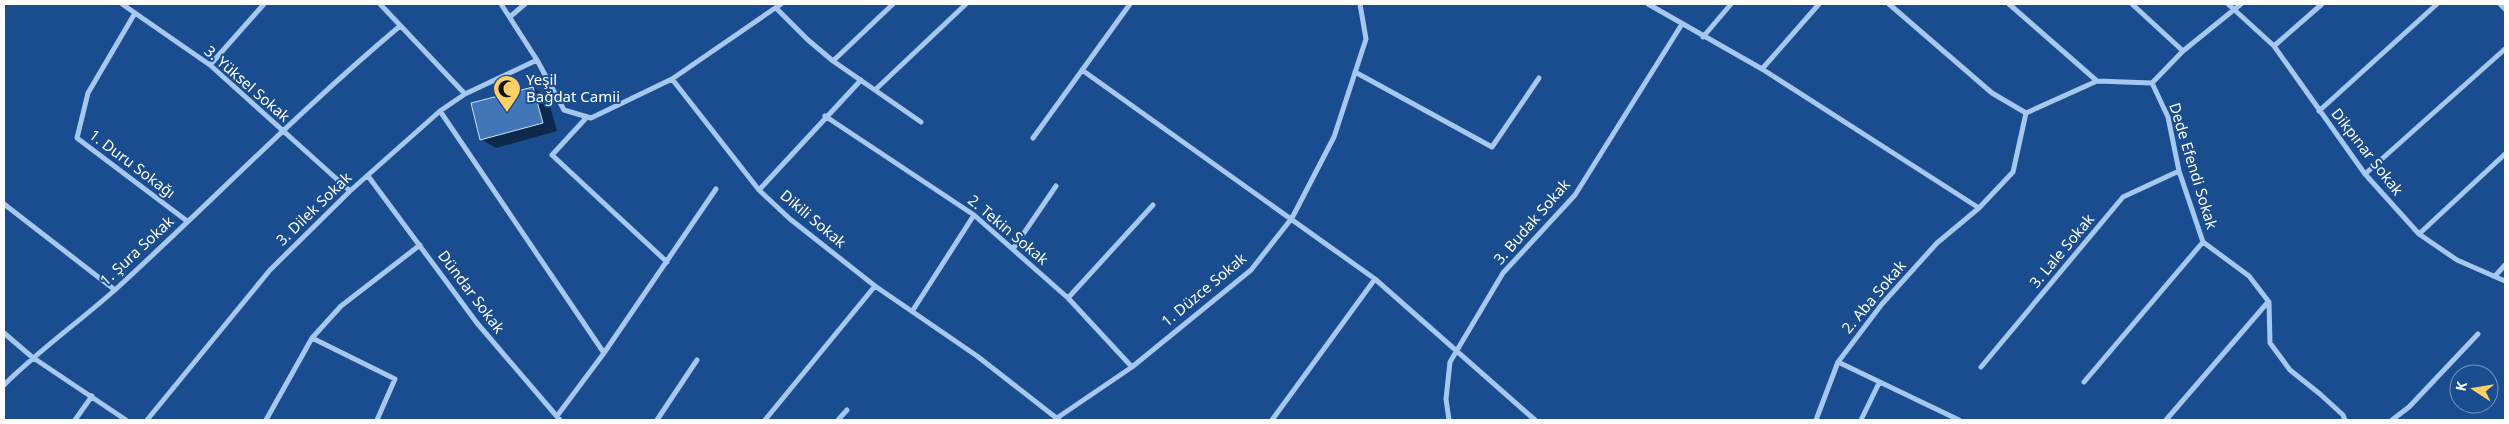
<svg xmlns="http://www.w3.org/2000/svg" width="2509" height="424" font-family="'Noto Sans',sans-serif">
  <rect width="100%" height="100%" fill="#194d8f"/>
  <path fill="#0007" d="M 533,88 L 547,96 L 557,131 L 496,148 L 481,139 Z"/>
  <path fill="#4277b7" stroke="#cce2fa" d="M 533,87 L 543,123 L 480,140 L 471,103 Z"/>
  <g fill="none" stroke-linecap="round" stroke-linejoin="round">
    <path stroke="#a6c7ef" stroke-width="5" d="M 122,4 L 210,65 L 350,191
      M 380,4 L 465,94
      M 501,4 L 537,60 L 564,110 L 591,118 L 672,79 L 759,190 L 790,219 L 875,286 L 977,356 L 1059,420
      M 1648,4 L 1762,69 L 1979,208
      M 1889,4 L 1992,93 L 2026,113
      M 2009,4 L 2097,81
      M 2132,4 L 2183,51
      M 2228,4 L 2274,46 L 2365,174 L 2419,234 L 2457,260 L 2505,281
      M 2500,4 L 2505,9
      M 776,8 L 808,40 L 833,61 L 921,122
      M 135,13 L 88,93 L 77,138 L 187,221
      M 511,16 L 525,4
      M 1703,37 L 1731,4
      M 2274,46 L 2322,4
      M 833,61 L 893,4
      M 210,65 L 264,4
      M 1762,69 L 1819,4
      M 1082,70 L 1375,279 L 1535,420
      M 1355,72 L 1492,147 L 1539,78
      M 672,79 L 781,4
      M 2152,83 L 2183,51 L 2241,4
      M 875,90 L 966,4
      M 440,111 L 604,353
      M 2319,111 L 2437,4
      M 2026,113 L 2097,81 L 2152,83 L 2168,117 L 2179,171 L 2203,242 L 2249,276 L 2269,302 L 2270,343 L 2290,370 L 2320,394 L 2343,415 L 2345,420
      M 825,116 L 974,215 L 1068,298 L 1132,367
      M 587,117 L 552,155 L 667,262
      M 1033,138 L 1130,4
      M 2365,174 L 2505,49
      M 368,176 L 477,323 L 560,420
      M 759,190 L 861,80
      M 4,204 L 115,290
      M 2419,234 L 2505,154
      M 1013,249 L 1056,186
      M 2495,276 L 2505,265
      M 1068,298 L 1153,205
      M 913,310 L 974,215
      M 4,333 L 32,357 L 126,420
      M 312,338 L 395,379 L 377,420
      M 1838,362 L 1959,420
      M 1981,367 L 2123,197 L 2179,171
      M 2084,382 L 2203,242
      M 4,385 C 39,350 79,322 116,289 C 211,202 301,109 400,26
      M 557,416 L 604,353 L 716,189
      M 1057,418 L 1132,367 L 1251,270 L 1292,218 L 1334,137 L 1366,39 L 1360,4
      M 75,420 L 92,396
      M 147,420 L 270,270 L 350,191 L 440,111 L 465,94 L 537,60
      M 266,420 L 312,338 L 341,306 L 420,245
      M 657,420 L 697,360
      M 765,420 L 875,286
      M 838,420 L 847,410
      M 1272,420 L 1375,279
      M 1449,420 L 1446,399 L 1450,362 L 1503,273 L 1575,195 L 1682,24
      M 1816,420 L 1838,362 L 1882,304 L 1937,243 L 1979,208 L 2013,172 L 2026,113
      M 1861,420 L 1879,383
      M 2166,420 L 2268,302
      M 2392,420 L 2409,407 L 2478,334"/>
  </g>
  <defs>
    <symbol id="mosque-pin" viewBox="-11 -11 22 30"><path d="M0 17L-7.5 6A9.5 9.5 0 1 1 7.5 6Z" fill="#ffd164" stroke="#194d8f"/><path d="M3.5-4.9A6 6 0 1 0 3.5 4.9A5 5 0 1 1 3.5-4.9Z" fill="#111"/></symbol>
  </defs>
  <g fill-rule="evenodd">
    <use href="#mosque-pin" x="491" y="73" width="32" height="43"/>
  </g>
  <g text-anchor="middle" stroke-width="4" stroke-linejoin="round" paint-order="stroke">
    <g font-size="15" fill="#fff" stroke="#194d8f" text-anchor="start">
      <text x="526" y="85">Yeşil<tspan x="526" dy="17">Bağdat Camii</tspan></text>
    </g>
    <g font-size="15" fill="#fff" stroke="#194d8f">
      <text transform="translate(247 84) rotate(41)" y="5">3. Yüksel Sokak</text>
      <text transform="translate(2367 152) rotate(52)" y="5">Dikpınar Sokak</text>
      <text transform="translate(132 164) rotate(37)" y="5">1. Duru Sokağı</text>
      <text transform="translate(2193 166) rotate(73)" y="5">Dede Efendi Sokak</text>
      <text transform="translate(314 209) rotate(-44)" y="5">3. Dilek Sokak</text>
      <text transform="translate(813 219) rotate(40)" y="5">Dikili Sokak</text>
      <text transform="translate(1532 222) rotate(-49)" y="5">3. Budak Sokak</text>
      <text transform="translate(1008 230) rotate(40)" y="5">2. Tekin Sokak</text>
      <text transform="translate(137 251) rotate(-43)" y="5">1. Şura Sokak</text>
      <text transform="translate(2062 251) rotate(-50)" y="5">3. Lale Sokak</text>
      <text transform="translate(1204 290) rotate(-40)" y="5">1. Düzce Sokak</text>
      <text transform="translate(471 292) rotate(53)" y="5">Dündar Sokak</text>
      <text transform="translate(1874 297) rotate(-50)" y="5">2. Aba Sokak</text>
    </g>
  </g>
  <rect width="2509" height="424" fill="none" stroke="#ffffff" stroke-width="10"/>
  <g transform="translate(2474 389) rotate(282)"><circle r="24" fill="#194d8f" stroke="#7594bc"/>
  <path d="M0-4L9 19L0 12L-9 19Z" fill="#ffd164"/>
  <text y="-8" font-size="14" font-weight="bold" text-anchor="middle" fill="#ffffff">K</text>
  </g>
</svg>
